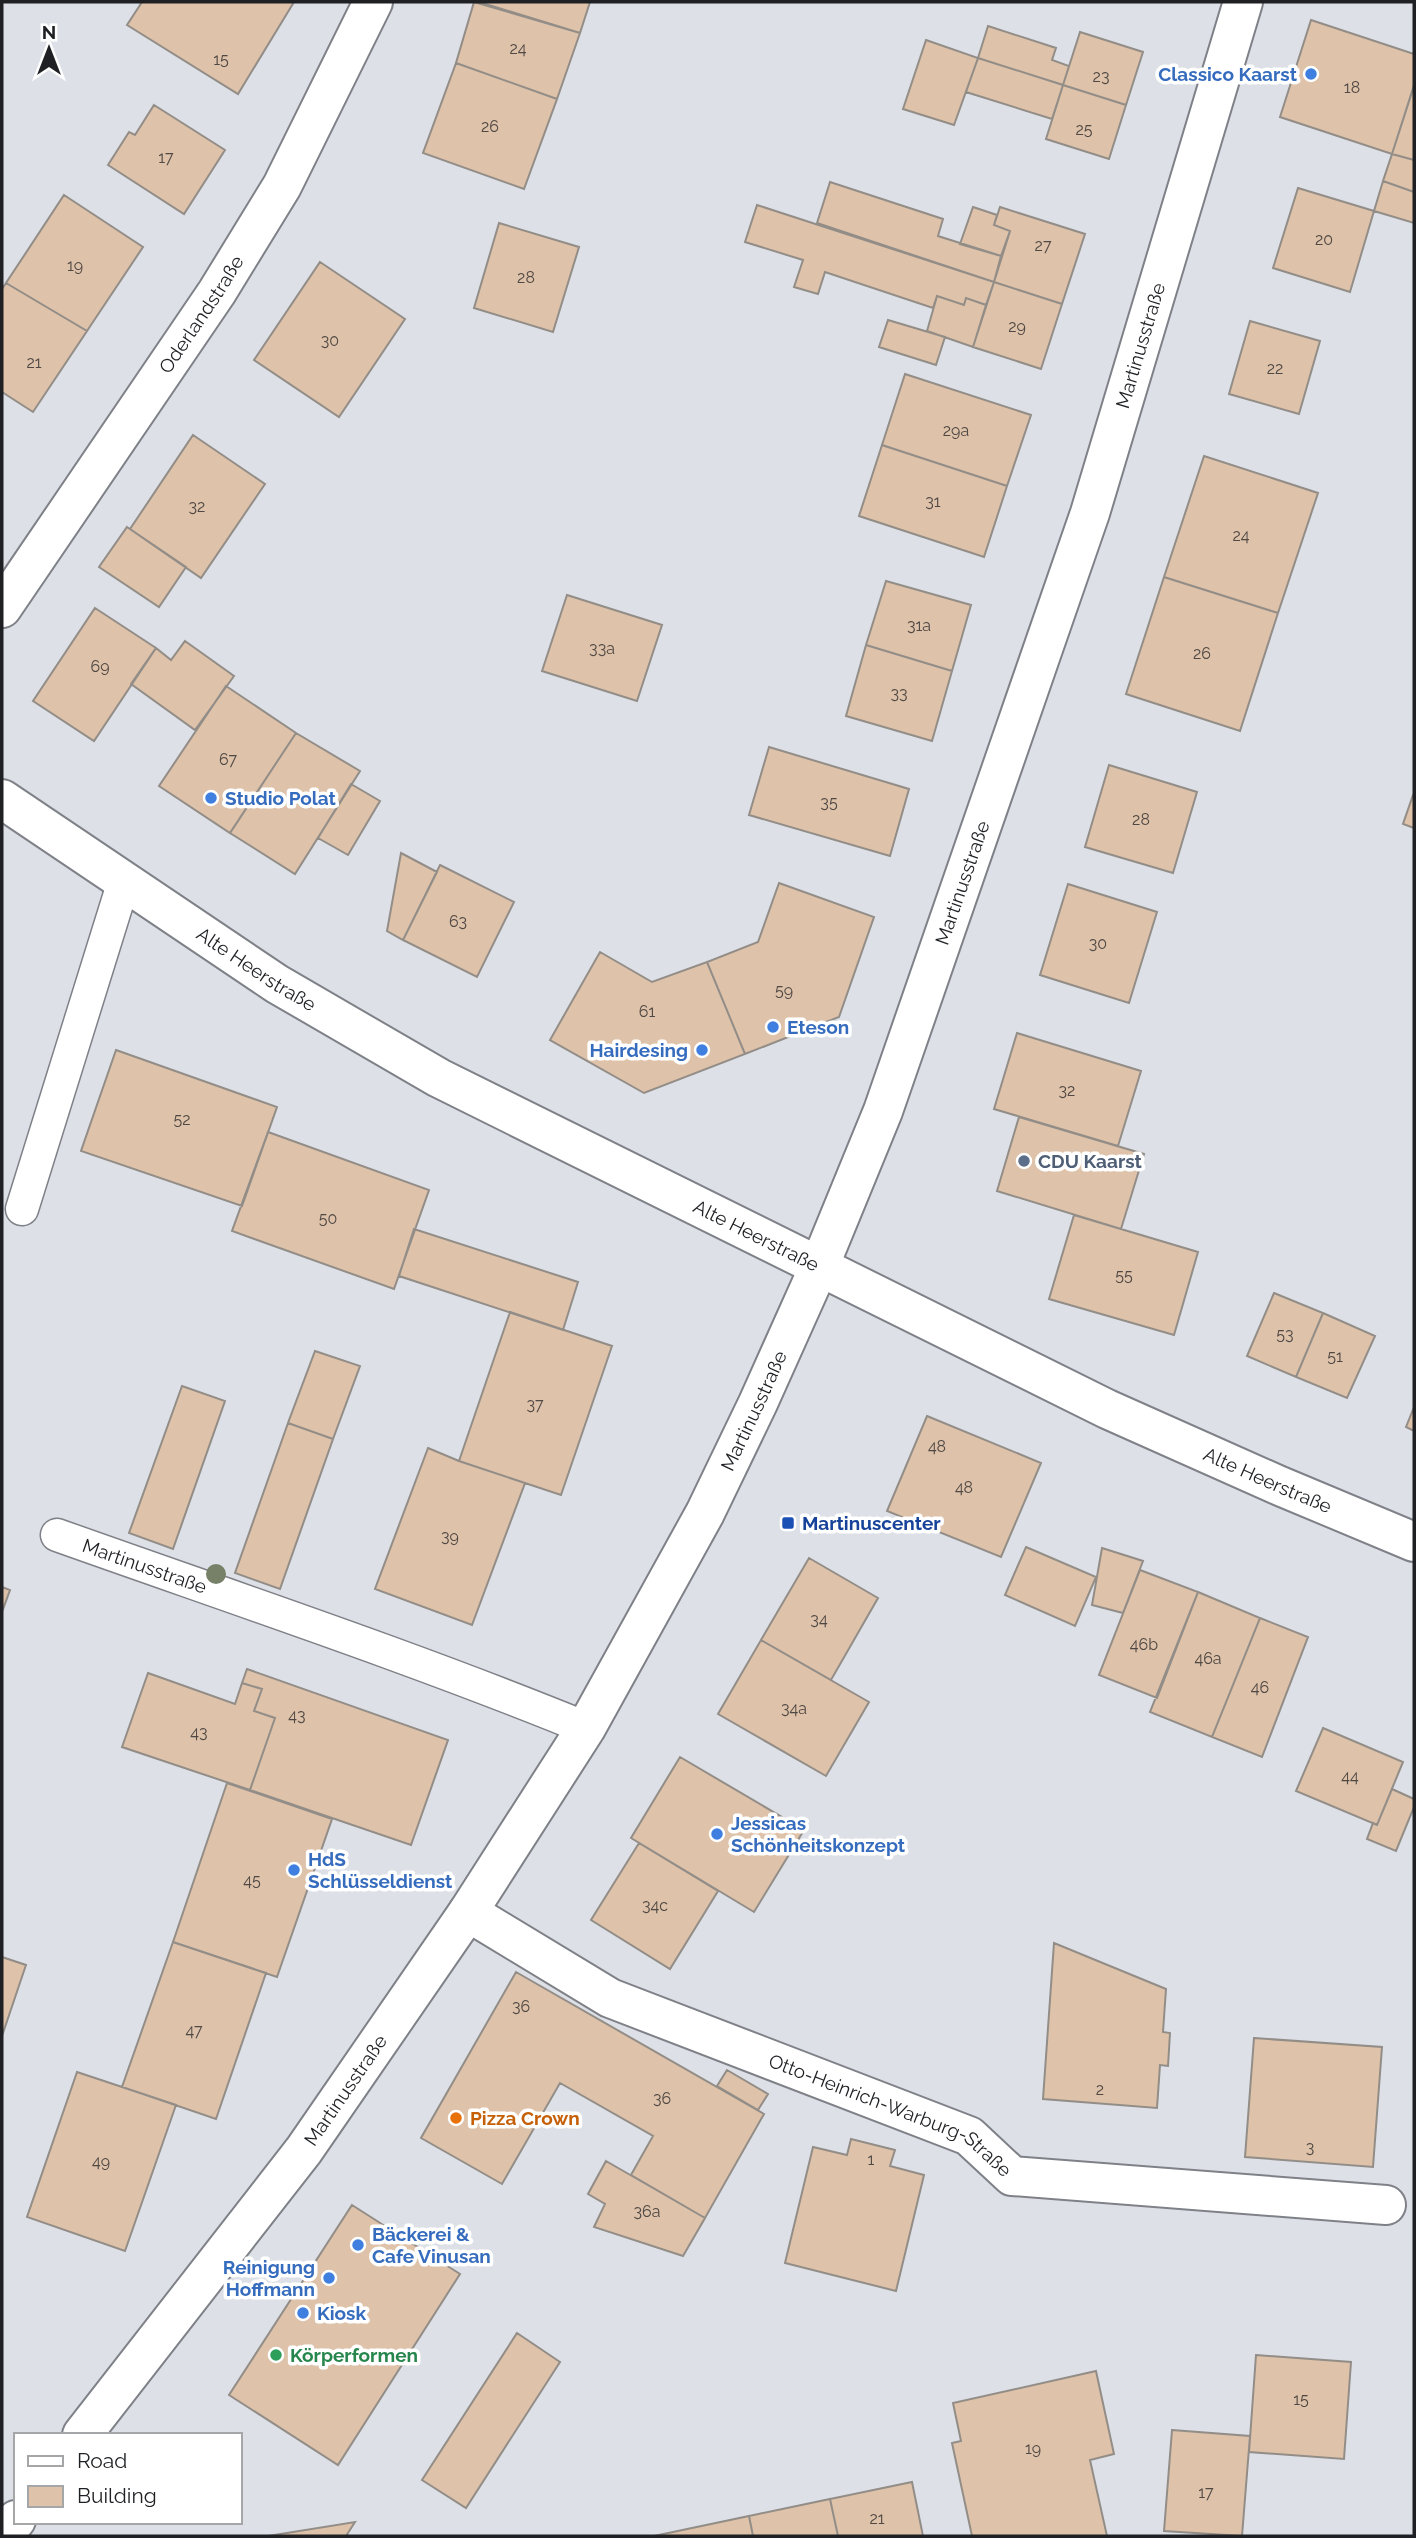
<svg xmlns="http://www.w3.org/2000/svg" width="1416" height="2538" font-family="Raleway,sans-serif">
  <rect width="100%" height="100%" fill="#dde1e7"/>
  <path fill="#dec2a9" stroke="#938d88" stroke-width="2" d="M 142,2 L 294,2 L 238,94 L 127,25 Z
    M 474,2 L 580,33 L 557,99 L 456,63 Z
    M 479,2 L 590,2 L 580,33 Z
    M 1311,20 L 1414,54 L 1414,85 L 1392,154 L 1280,117 Z
    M 988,26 L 1056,48 L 1052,60 L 1069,66 L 1063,85 L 978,58 Z
    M 1080,32 L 1143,52 L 1126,105 L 1063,85 Z
    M 926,40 L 978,58 L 954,125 L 903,109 Z
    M 978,58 L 1063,85 L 1052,119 L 966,92 Z
    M 456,63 L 557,99 L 524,189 L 423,153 Z
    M 1063,85 L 1126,105 L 1109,159 L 1046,139 Z
    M 1413,89 L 1414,89 L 1414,160 L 1392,154 Z
    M 154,105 L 225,150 L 184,214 L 108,165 L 129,132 L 135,135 Z
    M 1392,154 L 1414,160 L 1414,192 L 1383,181 Z
    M 1383,181 L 1414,192 L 1414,223 L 1374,211 Z
    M 830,182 L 943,219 L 938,236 L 1001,256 L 994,282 L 817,223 Z
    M 1298,188 L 1374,211 L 1350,292 L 1273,268 Z
    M 64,195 L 143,247 L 87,331 L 6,283 Z
    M 757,205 L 994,282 L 986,305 L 966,298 L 964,305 L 937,296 L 933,308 L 825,272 L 818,294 L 794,287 L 803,260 L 745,242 Z
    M 973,207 L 997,215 L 994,225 L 1010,231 L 1001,256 L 960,244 Z
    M 1000,207 L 1085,234 L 1062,304 L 994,282 L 1010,231 L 994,225 Z
    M 499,223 L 579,247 L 553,332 L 474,308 Z
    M 320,262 L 405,319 L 339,417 L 254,360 Z
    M 994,282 L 1062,304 L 1041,369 L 973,347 Z
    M 6,283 L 87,331 L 33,412 L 2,392 L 2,289 Z
    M 937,296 L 964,305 L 966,298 L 986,305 L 973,347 L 927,331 Z
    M 888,320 L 945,337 L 936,365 L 879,347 Z
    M 1250,321 L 1320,341 L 1299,414 L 1229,394 Z
    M 905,374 L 1031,415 L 1007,486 L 882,445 Z
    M 193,435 L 265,484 L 201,578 L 130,529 Z
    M 882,445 L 1007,486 L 984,557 L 859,516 Z
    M 1204,456 L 1318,493 L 1278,613 L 1164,577 Z
    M 127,527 L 186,567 L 159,607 L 99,567 Z
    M 1164,577 L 1278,613 L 1240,731 L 1126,694 Z
    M 886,581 L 971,605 L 952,671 L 866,645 Z
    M 567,595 L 662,625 L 637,701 L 542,671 Z
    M 95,608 L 156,648 L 94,741 L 33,701 Z
    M 185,641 L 234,676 L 195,730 L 131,684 L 156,648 L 171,660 Z
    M 866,645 L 952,671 L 932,741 L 846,716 Z
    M 226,686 L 296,733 L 230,833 L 159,786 Z
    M 296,733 L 360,771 L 295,874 L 230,833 Z
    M 769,747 L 909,789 L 890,856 L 749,815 Z
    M 1109,765 L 1197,792 L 1173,873 L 1085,847 Z
    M 351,784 L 380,801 L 348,855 L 318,838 Z
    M 1413,795 L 1414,795 L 1414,828 L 1403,824 Z
    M 401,853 L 437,872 L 403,940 L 387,931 Z
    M 440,865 L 514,902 L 477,977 L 403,940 Z
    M 779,883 L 874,917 L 839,1017 L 745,1054 L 707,962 L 758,942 Z
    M 1068,884 L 1157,912 L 1129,1003 L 1040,975 Z
    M 600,952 L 652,982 L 707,962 L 745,1054 L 644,1093 L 550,1040 Z
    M 1017,1033 L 1141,1071 L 1118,1146 L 994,1109 Z
    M 116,1050 L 277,1107 L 242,1206 L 81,1151 Z
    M 1019,1117 L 1144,1154 L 1121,1229 L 997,1191 Z
    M 268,1132 L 429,1190 L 394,1289 L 232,1231 Z
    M 1074,1215 L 1198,1252 L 1174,1335 L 1049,1299 Z
    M 414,1229 L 578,1282 L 563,1330 L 399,1276 Z
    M 1274,1293 L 1323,1313 L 1296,1377 L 1247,1356 Z
    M 510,1312 L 612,1346 L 561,1495 L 459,1461 Z
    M 1323,1313 L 1375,1336 L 1347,1398 L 1296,1377 Z
    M 315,1351 L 360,1366 L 333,1439 L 288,1423 Z
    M 182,1386 L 225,1401 L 173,1549 L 129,1533 Z
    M 1414,1407 L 1414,1431 L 1406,1427 Z
    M 927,1416 L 1041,1463 L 1001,1557 L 887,1511 Z
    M 288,1423 L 333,1439 L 280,1589 L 235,1573 Z
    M 428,1448 L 459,1461 L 525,1483 L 472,1625 L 375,1589 Z
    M 1026,1547 L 1096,1577 L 1075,1626 L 1005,1595 Z
    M 1102,1548 L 1143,1561 L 1123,1613 L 1092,1605 Z
    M 809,1558 L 878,1598 L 831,1680 L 761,1640 Z
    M 1140,1570 L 1198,1592 L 1157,1698 L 1099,1675 Z
    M 2,1587 L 10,1590 L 2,1612 Z
    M 1198,1592 L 1260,1618 L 1212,1737 L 1150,1712 Z
    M 1260,1618 L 1308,1637 L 1262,1757 L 1212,1737 Z
    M 761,1640 L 869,1702 L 826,1776 L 718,1714 Z
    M 247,1669 L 448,1740 L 411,1845 L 250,1790 L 275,1718 L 254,1711 L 262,1689 L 242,1683 Z
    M 148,1673 L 235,1704 L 242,1683 L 262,1689 L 254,1711 L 275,1718 L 250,1790 L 122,1747 Z
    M 1323,1728 L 1403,1762 L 1377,1825 L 1296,1791 Z
    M 680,1757 L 804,1830 L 754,1912 L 631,1838 Z
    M 227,1783 L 332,1819 L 277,1977 L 173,1942 Z
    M 1392,1789 L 1414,1799 L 1414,1807 L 1396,1851 L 1367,1839 L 1373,1823 L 1377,1825 Z
    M 639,1843 L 718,1891 L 670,1969 L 591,1920 Z
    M 173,1942 L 266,1973 L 216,2119 L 122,2087 Z
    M 1054,1943 L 1166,1989 L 1163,2032 L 1170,2033 L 1168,2066 L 1160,2065 L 1157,2108 L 1043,2099 Z
    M 2,1957 L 26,1965 L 2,2036 Z
    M 516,1972 L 764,2114 L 705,2218 L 631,2175 L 653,2136 L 560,2083 L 502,2184 L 421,2138 Z
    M 1254,2038 L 1382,2047 L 1373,2167 L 1245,2157 Z
    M 727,2070 L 768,2094 L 758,2110 L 717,2086 Z
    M 77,2072 L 176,2105 L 125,2251 L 27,2217 Z
    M 851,2139 L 895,2150 L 890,2166 L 924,2175 L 896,2291 L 785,2263 L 813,2147 L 847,2155 Z
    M 606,2161 L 705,2218 L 683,2256 L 594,2227 L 605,2204 L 588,2194 Z
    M 352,2205 L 460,2274 L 338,2465 L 229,2395 Z
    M 517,2333 L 560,2362 L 466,2508 L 422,2480 Z
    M 1256,2355 L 1351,2362 L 1344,2459 L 1249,2452 Z
    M 1096,2371 L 1114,2454 L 1090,2460 L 1107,2536 L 972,2536 L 952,2443 L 961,2441 L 953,2403 Z
    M 1172,2430 L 1250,2436 L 1242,2536 L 1164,2531 Z
    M 912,2482 L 923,2536 L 838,2536 L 830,2499 Z
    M 830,2499 L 838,2536 L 753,2536 L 749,2516 Z
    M 749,2516 L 753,2536 L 654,2536 Z
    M 355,2522 L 346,2536 L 268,2536 Z"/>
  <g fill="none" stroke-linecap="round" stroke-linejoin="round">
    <defs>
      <g id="service">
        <path d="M 22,1209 L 124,881"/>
        <path id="s1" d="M 57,1535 C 234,1598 412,1657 586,1728"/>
      </g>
      <g id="minor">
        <path id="s2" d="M 2,608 L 217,292 L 282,186 L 373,2"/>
        <path id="s3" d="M 2,799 L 277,984 L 439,1078 L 1107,1409 L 1280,1486 L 1414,1542"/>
        <path id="s4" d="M 468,1912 L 610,1998 L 969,2136 L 1012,2176 L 1386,2205"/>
      </g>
      <g id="secondary">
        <path id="s5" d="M 82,2435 L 304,2150 L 468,1912 L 586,1728 L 705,1513 L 758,1403 L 819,1267 L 883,1111 L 1090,513 L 1243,2"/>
        <path d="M 3,2536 L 16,2520"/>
      </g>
    </defs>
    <use href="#service" stroke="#7e8187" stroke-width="35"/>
    <use href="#minor" stroke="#7e8187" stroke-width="42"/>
    <use href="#secondary" stroke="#7e8187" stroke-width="42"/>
    <use href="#service" stroke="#fff" stroke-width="32"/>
    <use href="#minor" stroke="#fff" stroke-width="38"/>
    <use href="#secondary" stroke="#fff" stroke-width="38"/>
  </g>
  <circle fill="#768168" cx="216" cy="1574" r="10"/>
  <g fill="#3f7fe0" stroke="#fff" stroke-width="2.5">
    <circle cx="1311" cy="74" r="7"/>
    <circle cx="211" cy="798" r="7"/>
    <circle cx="773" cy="1027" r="7"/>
    <circle cx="702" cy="1050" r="7"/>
    <circle cx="717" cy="1834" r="7"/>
    <circle cx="294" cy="1870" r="7"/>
    <circle cx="358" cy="2245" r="7"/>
    <circle cx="329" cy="2278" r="7"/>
    <circle cx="303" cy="2313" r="7"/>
  </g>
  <circle fill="#5c6f8a" stroke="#fff" stroke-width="2.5" cx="1024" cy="1161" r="7"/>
  <rect fill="#1a4fb4" stroke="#fff" stroke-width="2.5" x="781" y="1516" width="14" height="14" rx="3.5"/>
  <circle fill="#e8710a" stroke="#fff" stroke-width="2.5" cx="456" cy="2118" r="7"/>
  <circle fill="#2e9e5b" stroke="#fff" stroke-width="2.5" cx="276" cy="2355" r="7"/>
  <g text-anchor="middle" stroke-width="7" stroke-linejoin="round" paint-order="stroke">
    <g font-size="16" fill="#4f4844">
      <text x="518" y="54">24</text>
      <text x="221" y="65">15</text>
      <text x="1101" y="82">23</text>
      <text x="1352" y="93">18</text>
      <text x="490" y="132">26</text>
      <text x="1084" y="135">25</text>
      <text x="166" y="163">17</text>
      <text x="1324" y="245">20</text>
      <text x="1043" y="251">27</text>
      <text x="75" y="271">19</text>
      <text x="526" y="283">28</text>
      <text x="1017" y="332">29</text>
      <text x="330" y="346">30</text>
      <text x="34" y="368">21</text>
      <text x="1275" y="374">22</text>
      <text x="956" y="436">29a</text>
      <text x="933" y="507">31</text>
      <text x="197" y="512">32</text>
      <text x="1241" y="541">24</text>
      <text x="919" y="631">31a</text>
      <text x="602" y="654">33a</text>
      <text x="1202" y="659">26</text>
      <text x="100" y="672">69</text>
      <text x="899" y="699">33</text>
      <text x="228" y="765">67</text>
      <text x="829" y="808">35</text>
      <text x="1141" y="825">28</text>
      <text x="458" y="927">63</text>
      <text x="1098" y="949">30</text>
      <text x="784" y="996">59</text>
      <text x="647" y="1017">61</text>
      <text x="1067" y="1096">32</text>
      <text x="182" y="1125">52</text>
      <text x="328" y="1224">50</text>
      <text x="1124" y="1281">55</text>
      <text x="1285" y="1340">53</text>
      <text x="1335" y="1362">51</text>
      <text x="535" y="1410">37</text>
      <text x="937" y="1452">48</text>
      <text x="964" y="1493">48</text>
      <text x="450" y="1542">39</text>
      <text x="819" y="1625">34</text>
      <text x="1144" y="1650">46b</text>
      <text x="1208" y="1664">46a</text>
      <text x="1260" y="1693">46</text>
      <text x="794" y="1714">34a</text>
      <text x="297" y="1721">43</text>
      <text x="199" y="1738">43</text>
      <text x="1350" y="1782">44</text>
      <text x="252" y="1886">45</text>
      <text x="655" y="1911">34c</text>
      <text x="521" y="2012">36</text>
      <text x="194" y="2036">47</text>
      <text x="1100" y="2095">2</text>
      <text x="662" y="2104">36</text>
      <text x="1310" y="2153">3</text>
      <text x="871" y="2165">1</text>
      <text x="101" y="2167">49</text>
      <text x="647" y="2217">36a</text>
      <text x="1301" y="2405">15</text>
      <text x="1033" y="2454">19</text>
      <text x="1206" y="2498">17</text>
      <text x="877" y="2524">21</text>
    </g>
    <g font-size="19" font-weight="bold" fill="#366cbe" stroke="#fff" text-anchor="start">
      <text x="1297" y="81" text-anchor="end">Classico Kaarst</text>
      <text x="225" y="805">Studio Polat</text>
      <text x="787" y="1034">Eteson</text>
      <text x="688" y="1057" text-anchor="end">Hairdesing</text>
      <text x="731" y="1830">Jessicas<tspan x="731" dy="22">Schönheitskonzept</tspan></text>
      <text x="308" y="1866">HdS<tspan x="308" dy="22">Schlüsseldienst</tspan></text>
      <text x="372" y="2241">Bäckerei &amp;<tspan x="372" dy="22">Cafe Vinusan</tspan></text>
      <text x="315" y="2274" text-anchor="end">Reinigung<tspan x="315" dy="22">Hoffmann</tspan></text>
      <text x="317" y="2320">Kiosk</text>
    </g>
    <g font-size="19" fill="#1f2023" stroke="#fff">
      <text dy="7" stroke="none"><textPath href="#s2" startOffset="355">Oderlandstraße</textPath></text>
      <text dy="7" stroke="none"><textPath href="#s5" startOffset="2362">Martinusstraße</textPath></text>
      <text dy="7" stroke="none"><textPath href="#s5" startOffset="1796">Martinusstraße</textPath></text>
      <text dy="7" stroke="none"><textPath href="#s3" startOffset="306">Alte Heerstraße</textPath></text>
      <text dy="7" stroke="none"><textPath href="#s3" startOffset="873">Alte Heerstraße</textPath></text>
      <text dy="7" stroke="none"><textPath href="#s5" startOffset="1228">Martinusstraße</textPath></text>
      <text dy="7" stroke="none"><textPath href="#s3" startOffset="1440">Alte Heerstraße</textPath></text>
      <text dy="7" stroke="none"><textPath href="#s1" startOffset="93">Martinusstraße</textPath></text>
      <text dy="7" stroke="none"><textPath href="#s5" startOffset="434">Martinusstraße</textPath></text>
      <text dy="7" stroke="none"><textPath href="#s4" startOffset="471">Otto-Heinrich-Warburg-Straße</textPath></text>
    </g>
    <g font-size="19" font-weight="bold" fill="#4e5e75" stroke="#fff" text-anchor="start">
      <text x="1038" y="1168">CDU Kaarst</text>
    </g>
    <g font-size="19" font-weight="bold" fill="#164399" stroke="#fff" text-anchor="start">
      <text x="802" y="1530">Martinuscenter</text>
    </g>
    <g font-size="19" font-weight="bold" fill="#c56008" stroke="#fff" text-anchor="start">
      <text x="470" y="2125">Pizza Crown</text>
    </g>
    <g font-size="19" font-weight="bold" fill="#27864d" stroke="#fff" text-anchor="start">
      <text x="290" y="2362">Körperformen</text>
    </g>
  </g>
  <rect width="1416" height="2538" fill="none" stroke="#1f2023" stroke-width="7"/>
  <rect x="14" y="2433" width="228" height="91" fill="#ffffff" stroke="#a5a6a7" stroke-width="2"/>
  <rect x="28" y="2456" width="35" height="10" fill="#ffffff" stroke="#a5a6a7" stroke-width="2"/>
  <text x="77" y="2468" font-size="21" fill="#1f2023">Road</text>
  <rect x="28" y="2486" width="35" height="21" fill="#dec2a9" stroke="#a5a6a7" stroke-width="2"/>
  <text x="77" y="2503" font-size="21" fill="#1f2023">Building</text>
  <g transform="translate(49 49)" stroke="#ffffff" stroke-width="5" paint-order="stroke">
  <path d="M0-5L12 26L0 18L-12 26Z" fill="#1f2023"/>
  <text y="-10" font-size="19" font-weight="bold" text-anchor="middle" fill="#1f2023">N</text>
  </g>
</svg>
